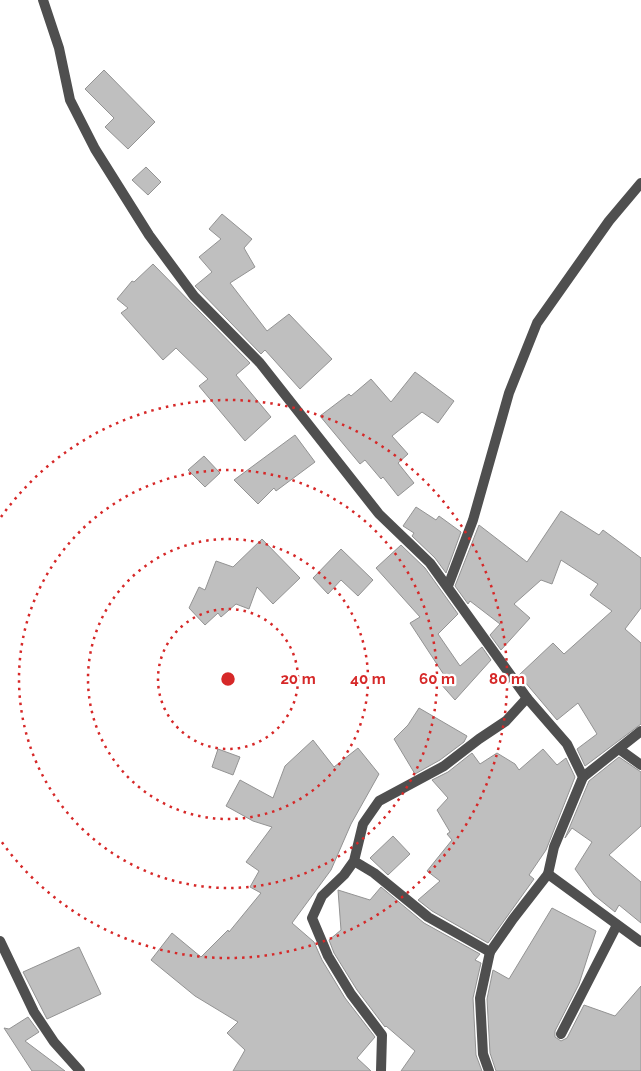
<svg xmlns="http://www.w3.org/2000/svg" width="641" height="1071" font-family="Raleway,sans-serif">
  <rect width="100%" height="100%" fill="#fff"/>
  <path fill="#bfbfbf" stroke="#939393" d="M 104,70 L 155,122 L 128,149 L 105,127 L 114,118 L 85,89 Z
    M 146,167 L 161,182 L 148,195 L 132,180 Z
    M 222,214 L 252,239 L 244,248 L 255,267 L 230,283 L 267,331 L 289,314 L 332,359 L 300,389 L 265,350 L 261,354 L 195,286 L 212,272 L 199,257 L 221,239 L 209,229 Z
    M 153,264 L 250,363 L 236,375 L 271,417 L 245,441 L 199,386 L 208,379 L 176,348 L 163,360 L 121,313 L 128,308 L 117,299 L 132,281 L 134,282 Z
    M 415,372 L 454,401 L 438,423 L 422,412 L 392,436 L 408,454 L 398,463 L 414,483 L 398,496 L 383,477 L 381,479 L 365,460 L 360,464 L 320,416 L 349,394 L 351,396 L 371,379 L 391,402 Z
    M 295,435 L 315,462 L 276,491 L 274,488 L 258,504 L 234,480 Z
    M 204,456 L 220,473 L 205,487 L 188,470 Z
    M 416,507 L 436,520 L 439,516 L 461,532 L 446,573 L 435,558 L 412,536 L 414,533 L 403,526 Z
    M 561,511 L 599,535 L 603,530 L 641,558 L 641,608 L 625,629 L 641,643 L 641,724 L 585,766 L 577,749 L 597,734 L 578,703 L 557,720 L 519,675 L 553,643 L 564,654 L 612,611 L 590,595 L 598,584 L 561,560 L 552,584 L 541,580 L 514,604 L 530,618 L 501,650 L 490,635 L 500,624 L 470,601 L 468,604 L 455,586 L 479,525 L 527,562 Z
    M 262,539 L 300,578 L 273,604 L 257,587 L 249,609 L 236,604 L 221,617 L 218,613 L 205,625 L 189,608 L 199,587 L 205,590 L 216,561 L 233,567 Z
    M 401,545 L 425,568 L 458,614 L 438,634 L 460,666 L 482,647 L 491,660 L 455,700 L 440,683 L 446,678 L 410,623 L 420,617 L 376,568 Z
    M 341,549 L 373,580 L 358,596 L 341,580 L 328,594 L 313,578 Z
    M 419,708 L 467,736 L 464,742 L 440,760 L 415,774 L 394,739 L 408,725 Z
    M 313,740 L 334,767 L 358,748 L 379,774 L 351,824 L 331,870 L 292,923 L 314,942 L 322,960 L 345,998 L 375,1037 L 357,1058 L 371,1071 L 233,1071 L 245,1050 L 227,1033 L 238,1022 L 195,996 L 151,960 L 172,933 L 201,957 L 228,930 L 229,932 L 261,893 L 250,887 L 259,871 L 246,862 L 272,827 L 253,821 L 226,806 L 240,780 L 273,798 L 285,766 Z
    M 218,749 L 240,757 L 233,775 L 212,767 Z
    M 543,749 L 557,765 L 566,758 L 575,777 L 546,850 L 529,875 L 534,879 L 488,943 L 432,911 L 418,900 L 440,881 L 427,871 L 452,840 L 447,834 L 450,832 L 437,810 L 448,798 L 432,780 L 448,772 L 472,753 L 480,764 L 497,753 L 515,764 L 519,770 Z
    M 619,757 L 641,772 L 641,826 L 609,855 L 641,882 L 641,923 L 619,905 L 615,912 L 594,895 L 575,869 L 592,842 L 572,828 L 565,838 L 589,781 Z
    M 393,836 L 410,854 L 388,875 L 370,858 Z
    M 381,887 L 424,923 L 480,954 L 475,960 L 481,963 L 473,998 L 476,1055 L 482,1071 L 401,1071 L 415,1051 L 386,1026 L 385,1027 L 357,990 L 334,953 L 329,940 L 341,930 L 338,890 L 370,900 Z
    M 552,908 L 596,931 L 579,984 L 555,1031 L 555,1037 L 561,1041 L 567,1038 L 584,1005 L 615,1016 L 641,986 L 641,1071 L 496,1071 L 490,1053 L 487,999 L 493,970 L 509,979 Z
    M 79,947 L 101,994 L 47,1019 L 23,972 Z
    M 28,1017 L 39,1032 L 25,1041 L 65,1071 L 32,1071 L 4,1028 L 9,1029 Z"/>
  <g fill="none" stroke-linecap="round" stroke-linejoin="round">
    <path stroke="#4f4f4f" stroke-width="10" d="M 619,749 L 641,765
      M 354,861 L 374,873 L 428,917 L 490,952
      M 0,941 L 34,1012 L 54,1042 L 80,1071
      M 561,1034 L 617,925
      M 381,1071 L 382,1035 L 351,994 L 328,956 L 312,918 L 322,896 L 344,875 L 354,861 L 363,824 L 379,801 L 444,766 L 479,739 L 506,721 L 527,698"/>
    <path stroke="#4f4f4f" stroke-width="10" d="M 448,586 L 473,520 L 509,393 L 537,323 L 609,221 L 641,183
      M 583,777 L 641,731
      M 548,874 L 641,942"/>
    <path stroke="#4f4f4f" stroke-width="10" d="M 43,0 L 59,48 L 70,100 L 95,149 L 149,235 L 194,296 L 260,363 L 379,514 L 430,563 L 527,698 L 567,744 L 583,777 L 554,847 L 548,874 L 513,919 L 490,952 L 480,998 L 483,1054 L 489,1071"/>
  </g>
  <g fill="none" stroke="#d62828" stroke-width="2.5" stroke-dasharray="2.5 5">
    <circle cx="228" cy="679" r="70"/>
    <circle cx="228" cy="679" r="140"/>
    <circle cx="228" cy="679" r="209"/>
    <path d="M1 517A279 279 0 1 1 1 841"/>
  </g>
  <circle cx="228" cy="679" r="8" fill="#d62828" stroke="#fff" stroke-width="2.5"/>
  <g font-size="15" text-anchor="middle" font-weight="bold" fill="#d62828" stroke="#fff" stroke-width="4.5" stroke-linejoin="round" paint-order="stroke">
    <text x="298" y="684">20 m</text>
    <text x="368" y="684">40 m</text>
    <text x="437" y="684">60 m</text>
    <text x="507" y="684">80 m</text>
  </g>
</svg>
